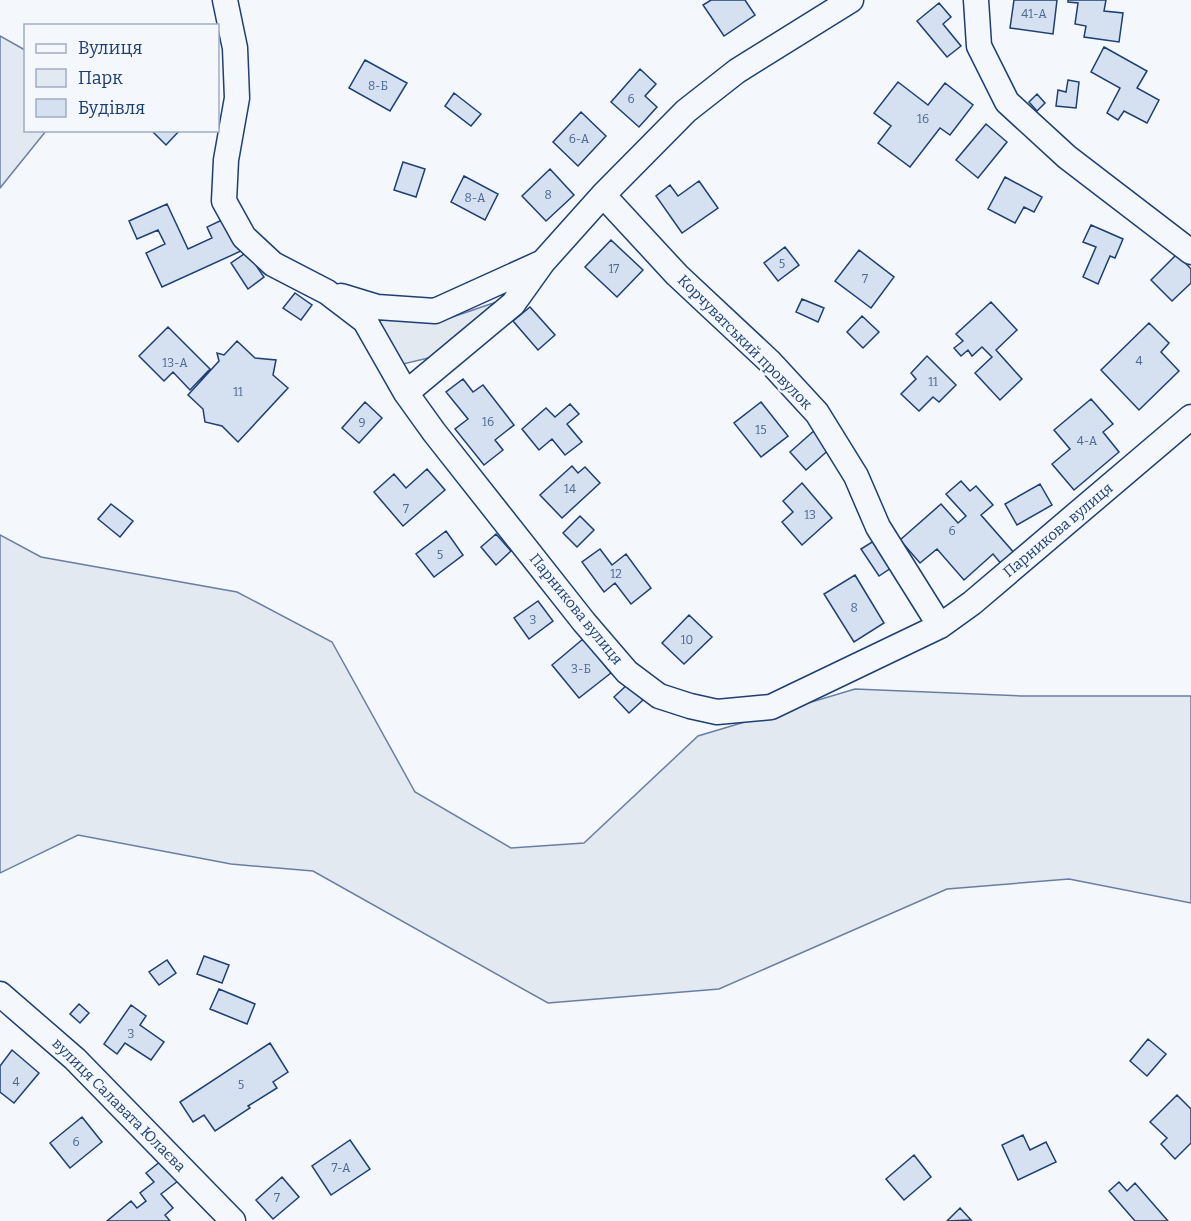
<svg xmlns="http://www.w3.org/2000/svg" width="1191" height="1221" font-family="Bitter,serif">
  <rect width="100%" height="100%" fill="#f4f7fb"/>
  <path fill="#e3e9f0" stroke="#687fa3" stroke-width="1.5" d="M 0,36 L 25,50 L 26,130 L 46,131 L 0,188 Z
    M 514,296 L 445,354 L 399,365 L 362,311 L 435,323 Z
    M 0,535 L 41,557 L 237,592 L 332,642 L 415,792 L 511,848 L 584,843 L 698,736 L 855,689 L 1021,696 L 1191,696 L 1191,903 L 1069,879 L 947,889 L 719,989 L 548,1003 L 313,871 L 231,864 L 78,835 L 0,873 Z"/>
  <path fill="#d5e0f0" stroke="#1d3f73" stroke-width="1.5" d="M 711,0 L 745,0 L 755,15 L 724,36 L 703,5 Z
    M 1014,0 L 1057,0 L 1053,34 L 1010,28 Z
    M 1068,0 L 1106,0 L 1104,11 L 1123,13 L 1119,42 L 1084,37 L 1086,26 L 1075,24 L 1078,3 L 1068,2 Z
    M 939,3 L 951,17 L 943,24 L 961,46 L 947,57 L 917,21 Z
    M 1104,47 L 1147,71 L 1137,88 L 1159,100 L 1147,123 L 1124,111 L 1118,120 L 1107,113 L 1120,88 L 1091,72 Z
    M 365,60 L 407,83 L 390,111 L 349,88 Z
    M 640,69 L 656,84 L 645,96 L 657,107 L 639,127 L 611,102 Z
    M 1068,80 L 1079,82 L 1076,108 L 1056,106 L 1058,90 L 1066,92 Z
    M 898,82 L 928,105 L 945,83 L 973,105 L 950,135 L 940,128 L 910,167 L 878,143 L 891,126 L 874,113 Z
    M 454,93 L 481,114 L 471,126 L 445,106 Z
    M 1037,94 L 1045,103 L 1037,111 L 1029,102 Z
    M 581,112 L 606,136 L 578,166 L 553,142 Z
    M 986,124 L 1007,142 L 978,178 L 956,160 Z
    M 151,130 L 180,130 L 166,145 Z
    M 403,162 L 425,169 L 416,197 L 394,190 Z
    M 550,169 L 574,195 L 546,221 L 522,196 Z
    M 464,176 L 498,194 L 485,220 L 451,202 Z
    M 1005,177 L 1042,197 L 1034,212 L 1024,207 L 1015,223 L 988,209 Z
    M 699,181 L 718,208 L 682,233 L 656,196 L 670,185 L 678,196 Z
    M 167,204 L 188,249 L 212,238 L 207,227 L 226,218 L 241,251 L 162,287 L 146,253 L 165,244 L 158,230 L 137,239 L 129,221 Z
    M 1091,225 L 1123,239 L 1115,258 L 1110,256 L 1098,284 L 1083,277 L 1096,247 L 1083,242 Z
    M 611,240 L 643,270 L 617,297 L 585,267 Z
    M 785,247 L 799,265 L 778,281 L 764,263 Z
    M 859,250 L 894,277 L 871,308 L 835,281 Z
    M 247,252 L 264,277 L 248,289 L 231,263 Z
    M 1177,254 L 1191,269 L 1191,283 L 1172,301 L 1151,280 Z
    M 295,293 L 312,305 L 301,320 L 283,308 Z
    M 802,299 L 824,308 L 818,322 L 796,312 Z
    M 991,302 L 1017,330 L 996,350 L 1022,379 L 1000,400 L 975,373 L 992,357 L 982,347 L 972,356 L 968,350 L 961,356 L 954,348 L 963,341 L 956,334 Z
    M 530,307 L 555,335 L 538,350 L 513,321 Z
    M 862,316 L 879,332 L 863,348 L 847,332 Z
    M 1149,323 L 1169,343 L 1161,352 L 1179,371 L 1139,410 L 1101,370 Z
    M 168,327 L 210,369 L 190,390 L 173,372 L 164,381 L 139,356 Z
    M 237,341 L 255,358 L 276,360 L 273,375 L 288,388 L 238,442 L 222,426 L 205,422 L 203,409 L 188,395 L 219,361 L 217,353 L 224,355 Z
    M 927,356 L 956,385 L 939,402 L 933,397 L 919,411 L 901,394 L 916,379 L 911,373 Z
    M 463,379 L 473,392 L 483,385 L 514,425 L 495,440 L 503,450 L 484,465 L 455,429 L 468,419 L 446,392 Z
    M 1091,399 L 1113,424 L 1103,432 L 1119,452 L 1074,490 L 1052,464 L 1070,449 L 1054,430 Z
    M 365,402 L 382,418 L 359,443 L 342,428 Z
    M 761,402 L 788,436 L 761,457 L 734,423 Z
    M 570,404 L 579,414 L 567,424 L 582,442 L 565,455 L 552,439 L 539,450 L 522,429 L 546,408 L 555,417 Z
    M 816,429 L 832,447 L 806,470 L 790,452 Z
    M 572,466 L 578,473 L 585,467 L 600,483 L 562,518 L 540,495 Z
    M 427,469 L 445,490 L 403,526 L 374,492 L 394,474 L 406,488 Z
    M 961,481 L 970,491 L 976,486 L 993,505 L 981,515 L 1016,555 L 1003,566 L 993,554 L 964,580 L 937,549 L 920,563 L 900,540 L 941,504 L 958,523 L 966,516 L 946,494 Z
    M 802,483 L 832,518 L 802,545 L 782,522 L 793,512 L 783,501 Z
    M 1040,484 L 1052,505 L 1017,525 L 1005,504 Z
    M 111,504 L 133,521 L 120,537 L 98,519 Z
    M 580,516 L 594,530 L 577,547 L 563,533 Z
    M 446,531 L 463,555 L 434,577 L 416,554 Z
    M 496,534 L 511,551 L 496,565 L 481,547 Z
    M 880,537 L 897,564 L 879,576 L 861,549 Z
    M 600,549 L 612,565 L 626,554 L 651,588 L 631,604 L 615,583 L 604,592 L 582,562 Z
    M 855,575 L 884,623 L 854,642 L 824,594 Z
    M 538,601 L 553,621 L 529,639 L 514,618 Z
    M 689,615 L 712,637 L 684,664 L 662,643 Z
    M 583,639 L 611,673 L 579,698 L 552,665 Z
    M 628,684 L 643,700 L 629,713 L 614,697 Z
    M 204,956 L 229,965 L 222,983 L 197,974 Z
    M 167,960 L 176,973 L 159,985 L 149,972 Z
    M 219,989 L 255,1004 L 247,1024 L 210,1009 Z
    M 79,1004 L 89,1013 L 80,1023 L 70,1014 Z
    M 131,1005 L 146,1016 L 140,1025 L 164,1042 L 151,1060 L 125,1043 L 117,1054 L 104,1044 Z
    M 1148,1039 L 1166,1054 L 1147,1076 L 1130,1061 Z
    M 270,1043 L 288,1072 L 273,1082 L 277,1088 L 248,1106 L 250,1108 L 215,1131 L 204,1115 L 193,1122 L 180,1102 Z
    M 12,1050 L 39,1073 L 14,1103 L 0,1092 L 0,1066 Z
    M 1177,1095 L 1191,1109 L 1191,1143 L 1175,1159 L 1161,1144 L 1167,1138 L 1150,1122 Z
    M 82,1117 L 102,1142 L 70,1168 L 50,1143 Z
    M 1023,1135 L 1030,1150 L 1046,1142 L 1056,1162 L 1018,1180 L 1002,1145 Z
    M 350,1140 L 370,1169 L 331,1195 L 312,1166 Z
    M 914,1155 L 931,1177 L 904,1200 L 886,1179 Z
    M 161,1161 L 178,1181 L 161,1194 L 173,1208 L 165,1215 L 170,1221 L 107,1221 L 131,1201 L 137,1208 L 146,1201 L 140,1193 L 154,1182 L 146,1173 Z
    M 282,1177 L 299,1197 L 273,1219 L 256,1200 Z
    M 1119,1182 L 1127,1191 L 1135,1183 L 1168,1221 L 1135,1221 L 1109,1191 Z
    M 960,1208 L 971,1220 L 947,1221 Z"/>
  <g fill="none" stroke-linecap="round" stroke-linejoin="round">
    <defs>
      <path id="street" d="M 225,0 L 235,48 L 237,98 L 226,160 L 224,201 L 244,237 L 273,264 L 327,292 L 365,321 L 406,393 L 434,432 L 584,622 L 627,672 L 659,696 L 690,706 L 717,712 L 771,707 L 940,626 L 972,603 L 1191,417
        M 976,0 L 979,46 L 1007,102 L 1067,157 L 1191,252
        M 603,195 L 677,275 L 769,361 L 817,413 L 856,476 L 878,527 L 940,626
        M 341,296 L 377,307 L 435,311 L 543,262
        M 406,393 L 513,304 L 543,262 L 603,195 L 686,111 L 737,71 L 851,0
        M 0,994 L 75,1059 L 233,1221"/>
    </defs>
    <use href="#street" stroke="#1d3f73" stroke-width="27"/>
    <use href="#street" stroke="#f4f7fb" stroke-width="24"/>
  </g>
  <g text-anchor="middle" stroke-width="4.5" stroke-linejoin="round" paint-order="stroke">
    <g font-size="12" fill="#4b6792">
      <text x="1034" y="18">41-А</text>
      <text x="378" y="90">8-Б</text>
      <text x="631" y="103">6</text>
      <text x="923" y="123">16</text>
      <text x="579" y="143">6-А</text>
      <text x="548" y="199">8</text>
      <text x="475" y="202">8-А</text>
      <text x="782" y="268">5</text>
      <text x="614" y="273">17</text>
      <text x="865" y="283">7</text>
      <text x="1139" y="365">4</text>
      <text x="175" y="367">13-А</text>
      <text x="933" y="386">11</text>
      <text x="238" y="396">11</text>
      <text x="488" y="426">16</text>
      <text x="362" y="427">9</text>
      <text x="761" y="434">15</text>
      <text x="1087" y="445">4-А</text>
      <text x="570" y="493">14</text>
      <text x="406" y="513">7</text>
      <text x="810" y="519">13</text>
      <text x="952" y="535">6</text>
      <text x="440" y="559">5</text>
      <text x="616" y="578">12</text>
      <text x="854" y="612">8</text>
      <text x="533" y="624">3</text>
      <text x="687" y="644">10</text>
      <text x="581" y="673">3-Б</text>
      <text x="131" y="1038">3</text>
      <text x="16" y="1086">4</text>
      <text x="241" y="1089">5</text>
      <text x="76" y="1146">6</text>
      <text x="341" y="1172">7-А</text>
      <text x="277" y="1202">7</text>
    </g>
    <g font-size="15" fill="#1d3f73" stroke="#f4f7fb">
      <text transform="translate(745 342) rotate(45)" y="5">Корчуватський провулок</text>
      <text transform="translate(1058 530) rotate(-40)" y="5">Парникова вулиця</text>
      <text transform="translate(576 609) rotate(51)" y="5">Парникова вулиця</text>
      <text transform="translate(119 1105) rotate(45)" y="5">вулиця Салавата Юлаєва</text>
    </g>
  </g>
  <rect x="24" y="24" width="195" height="108" fill="#f4f7fb" stroke="#9eadc5" stroke-width="1.5"/>
  <rect x="36" y="44" width="30" height="9" fill="#f4f7fb" stroke="#9eadc5" stroke-width="1.5"/>
  <text x="78" y="54" font-size="18" fill="#1d3f73">Вулиця</text>
  <rect x="36" y="69" width="30" height="18" fill="#e3e9f0" stroke="#9eadc5" stroke-width="1.5"/>
  <text x="78" y="84" font-size="18" fill="#1d3f73">Парк</text>
  <rect x="36" y="99" width="30" height="18" fill="#d5e0f0" stroke="#9eadc5" stroke-width="1.5"/>
  <text x="78" y="114" font-size="18" fill="#1d3f73">Будівля</text>
</svg>
